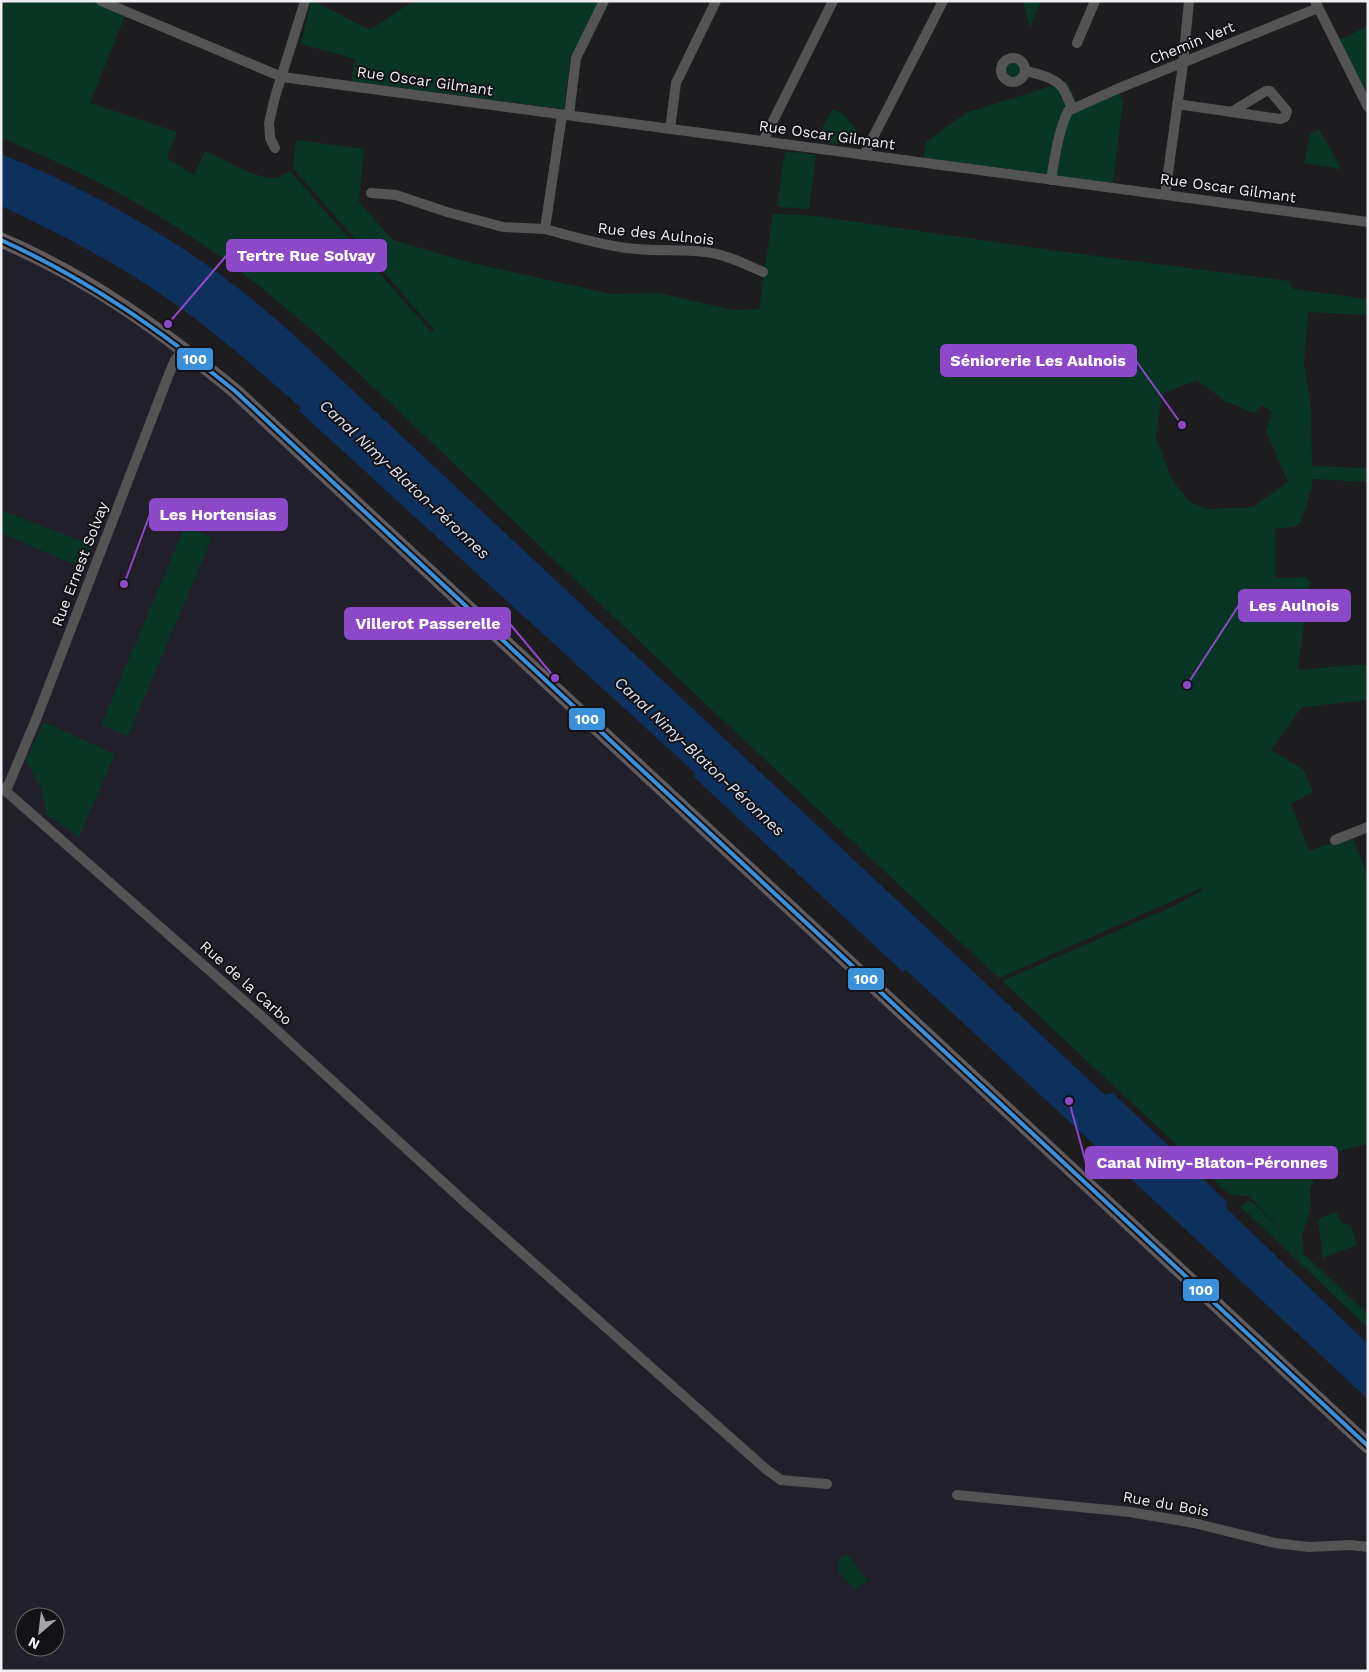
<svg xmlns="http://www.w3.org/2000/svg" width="1369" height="1672" font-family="'Work Sans',sans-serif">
  <rect width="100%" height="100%" fill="#1d1c1f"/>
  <path fill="#211f29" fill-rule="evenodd" d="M 1,247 L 54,273 L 108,303 L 163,341 L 252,415 L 1368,1457 L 1368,1671 L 1,1671 ZM 25,1617 L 55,1617 L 55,1647 L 25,1647 Z"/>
  <path fill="#093525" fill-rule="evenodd" d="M 1,1 L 90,1 L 125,16 L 90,103 L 177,132 L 167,158 L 194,175 L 205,151 C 222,158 262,183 279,177 C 283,175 287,173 290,171 L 431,332 L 435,331 L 293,168 L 296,140 L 364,149 L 359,202 L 393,240 L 472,263 L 611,294 L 659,293 L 733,310 L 759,309 L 773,214 L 815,216 L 1050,250 L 1289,281 L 1293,289 L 1368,299 L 1368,315 L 1308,312 L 1304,363 L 1311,408 L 1312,466 L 1368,468 L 1368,482 L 1312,479 L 1312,487 L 1301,522 L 1294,527 L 1275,529 L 1275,578 L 1306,577 L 1310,582 L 1298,670 L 1354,665 L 1368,665 L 1368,700 L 1302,707 L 1271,750 L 1304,770 L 1313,792 L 1291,804 L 1309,851 L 1352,836 L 1368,876 L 1368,1144 L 1330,1153 L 1303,1162 L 1314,1183 L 1311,1186 L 1310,1192 L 1311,1206 L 1302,1236 L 1304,1251 L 1302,1252 L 1368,1314 L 1368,1328 L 1240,1206 L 1249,1201 L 1257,1206 L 1295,1245 L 1249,1196 L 1230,1195 L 1002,981 L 1176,905 L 1202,890 L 1204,887 L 999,978 C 856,845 713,712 572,577 C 516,523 460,470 405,417 C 340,355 274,292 199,242 C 137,200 71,166 1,138 ZM 1197,380 L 1225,401 L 1254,413 L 1262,405 L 1272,412 L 1266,431 L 1288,482 L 1253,507 L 1207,509 L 1190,502 L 1172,480 L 1156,437 L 1162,394 Z
    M 311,1 L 314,1 L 370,30 L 413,1 L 600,1 L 570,60 L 564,109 L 351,81 L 355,59 L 301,44 Z
    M 1023,1 L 1041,1 L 1030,28 Z
    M 1368,26 L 1368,89 L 1365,91 L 1339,40 Z
    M1002 70a10 10 0 1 1 20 0a10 10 0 1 1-20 0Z
    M 1067,81 L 1080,109 L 1119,93 L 1123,101 L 1113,184 L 924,158 L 926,142 L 966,113 Z
    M 833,109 L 844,115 L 859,133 C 839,148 840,144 817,141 L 817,137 Z
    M 1319,129 L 1341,168 L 1338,170 L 1336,168 L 1304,163 L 1310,134 Z
    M 785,151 L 816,155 L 809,209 L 780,207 L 777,205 Z
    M 1,510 L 92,545 L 82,568 L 1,533 Z
    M 185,526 L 212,538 L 128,736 L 101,725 Z
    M 44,722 L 115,754 L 79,837 L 47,815 L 41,788 L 26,760 Z
    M 1336,1212 L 1342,1223 L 1351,1225 L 1357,1245 L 1323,1258 L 1318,1219 Z
    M 845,1554 L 849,1556 L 868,1581 L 855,1590 L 838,1572 L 839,1560 Z"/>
  <path fill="#0e305c" d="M 1,154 C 86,188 171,235 243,292 C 262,307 280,323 298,339 L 1105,1095 L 1113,1093 L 1227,1202 L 1226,1208 L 1368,1344 L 1368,1399 L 906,970 L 903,972 L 694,777 L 694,772 L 299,411 L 301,408 C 257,369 213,330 165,297 C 113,261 58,233 1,206 Z"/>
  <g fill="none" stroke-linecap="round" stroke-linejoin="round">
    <path stroke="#545455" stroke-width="10" d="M 101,1 L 282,77 L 1368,222
      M 1315,1 L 1368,107
      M 1077,43 L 1095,1
      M1001 70a12 12 0 1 1 24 0a12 12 0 1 1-24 0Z
      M 1025,71 C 1036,73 1054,78 1062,87 C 1066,93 1069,102 1073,109
      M 1177,104 L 1280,119 L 1285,117 L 1287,111 L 1270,91 L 1266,91 L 1231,112
      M 562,115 L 545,229 C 570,236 594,243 620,247 C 648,252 677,249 705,252 C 725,254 745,264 763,272
      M 569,115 L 576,58 L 604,1
      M 670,129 L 676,83 L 716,1
      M 763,141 L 833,1
      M 275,148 L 270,138 L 269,123 L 275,97 L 305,1
      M 864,155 L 943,1
      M 1051,180 C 1055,156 1058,133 1068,111 L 1117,89 L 1318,8
      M 371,193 L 396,195 L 447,212 L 503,227 L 545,229
      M 1165,195 L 1183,64 L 1189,1
      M 1,787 L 259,1014 L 468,1205 L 767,1470 L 781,1480 L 827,1484
      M 6,791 L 37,717 L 169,374 L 175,360 L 184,348
      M 1335,840 L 1368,827
      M 957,1495 L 1130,1512 L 1194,1523 L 1275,1543 L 1309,1547 L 1350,1545 L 1368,1547"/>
    <path stroke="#615b5d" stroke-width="15" d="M 1,240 C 90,278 161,330 235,391 L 1368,1446"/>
    <defs>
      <path id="bus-1" d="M 1,240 C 89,280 160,330 235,391 L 1368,1446"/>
    </defs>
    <use href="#bus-1" stroke="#131216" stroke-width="8"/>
    <use href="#bus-1" stroke="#3a90db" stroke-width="4"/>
  </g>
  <g text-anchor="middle" stroke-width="4" stroke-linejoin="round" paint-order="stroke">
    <g font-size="15" fill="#efeef2" stroke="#131216">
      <text transform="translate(1192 43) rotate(-22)" y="5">Chemin Vert</text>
      <text transform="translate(425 81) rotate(8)" y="5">Rue Oscar Gilmant</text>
      <text transform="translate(827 135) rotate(8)" y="5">Rue Oscar Gilmant</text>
      <text transform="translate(1228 188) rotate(8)" y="5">Rue Oscar Gilmant</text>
      <text transform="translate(656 234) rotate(6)" y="5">Rue des Aulnois</text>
      <text transform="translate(80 564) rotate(-69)" y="5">Rue Ernest Solvay</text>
      <text transform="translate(246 983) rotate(42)" y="5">Rue de la Carbo</text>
      <text transform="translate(1166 1504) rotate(10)" y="5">Rue du Bois</text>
    </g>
    <g font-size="16" font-style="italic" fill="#dae6f5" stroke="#131216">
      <text transform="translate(405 479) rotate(43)" y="6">Canal Nimy-Blaton-Péronnes</text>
      <text transform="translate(700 756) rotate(43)" y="6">Canal Nimy-Blaton-Péronnes</text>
    </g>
  </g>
  <path fill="none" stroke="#8c49c7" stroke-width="2" d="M168 324L227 255M1182 425L1136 361M124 584L150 514M1187 685L1239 605M555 678L510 624M1069 1101L1086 1163"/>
  <g fill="#8c49c7" stroke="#131216" stroke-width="2">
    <circle cx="168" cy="324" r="5"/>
    <circle cx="1182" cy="425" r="5"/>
    <circle cx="124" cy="584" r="5"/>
    <circle cx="1187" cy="685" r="5"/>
    <circle cx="555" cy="678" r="5"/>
    <circle cx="1069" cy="1101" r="5"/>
  </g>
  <g fill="#8c49c7" stroke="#8c49c7" stroke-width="2">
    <rect x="227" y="240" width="159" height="31" rx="5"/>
    <rect x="941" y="345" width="195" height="31" rx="5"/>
    <rect x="150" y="499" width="137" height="31" rx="5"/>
    <rect x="1239" y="590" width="111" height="31" rx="5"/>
    <rect x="345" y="608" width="165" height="31" rx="5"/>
    <rect x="1086" y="1147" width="251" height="31" rx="5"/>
  </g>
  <g font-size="16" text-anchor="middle" font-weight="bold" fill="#fff">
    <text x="306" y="261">Tertre Rue Solvay</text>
    <text x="1038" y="366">Séniorerie Les Aulnois</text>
    <text x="218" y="520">Les Hortensias</text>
    <text x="1294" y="611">Les Aulnois</text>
    <text x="428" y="629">Villerot Passerelle</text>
    <text x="1212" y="1168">Canal Nimy-Blaton-Péronnes</text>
  </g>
  <g stroke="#131216" stroke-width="2">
    <rect x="176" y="347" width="38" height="24" rx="5" fill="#3a90db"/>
    <rect x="568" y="707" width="38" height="24" rx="5" fill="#3a90db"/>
    <rect x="847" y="967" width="38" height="24" rx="5" fill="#3a90db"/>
    <rect x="1182" y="1278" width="38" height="24" rx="5" fill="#3a90db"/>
  </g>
  <g font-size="14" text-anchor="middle" font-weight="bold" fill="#fff">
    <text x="195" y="364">100</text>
    <text x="587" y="724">100</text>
    <text x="866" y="984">100</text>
    <text x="1201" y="1295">100</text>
  </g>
  <rect width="1369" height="1672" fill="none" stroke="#efeef2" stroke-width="5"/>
  <g transform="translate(40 1632) rotate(208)"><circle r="24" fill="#131216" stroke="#6b6a6e"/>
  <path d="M0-4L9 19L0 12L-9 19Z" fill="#a6a4a8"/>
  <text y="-8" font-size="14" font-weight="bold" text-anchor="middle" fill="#efeef2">N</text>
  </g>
</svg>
